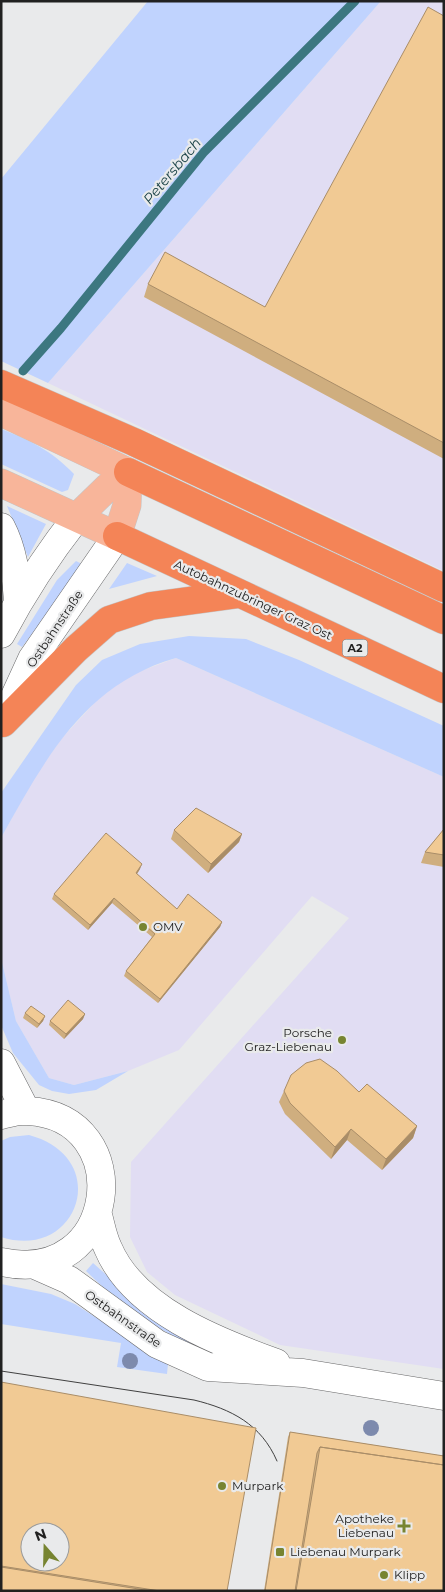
<svg xmlns="http://www.w3.org/2000/svg" width="445" height="1592" font-family="Montserrat,sans-serif">
  <rect width="100%" height="100%" fill="#e9eaeb"/>
  <path fill="#e1ddf3" d="M 381,1 L 444,1 L 444,571 L 48,383 Z
    M 176,658 L 444,777 L 444,1369 L 280,1345 L 175,1295 L 147,1272 L 130,1237 L 131,1162 L 349,918 L 312,896 L 179,1050 L 128,1071 L 74,1085 L 49,1078 L 16,1021 L 1,958 L 1,838 L 35,776 L 62,738 L 101,696 L 130,675 Z"/>
  <path fill="#c0d3fe" d="M 148,1 L 381,1 L 48,383 L 1,361 L 1,179 Z
    M 1,429 C 30,440 52,451 74,474 L 68,490 L 62,492 L 1,464 Z
    M 7,506 L 46,524 L 28,557 Z
    M 76,561 L 84,565 L 22,647 L 17,644 L 57,580 Z
    M 127,563 L 157,576 L 109,589 Z
    M 189,636 L 246,639 L 299,660 L 444,726 L 444,777 L 176,658 C 84,684 44,761 1,838 L 1,793 L 76,685 L 102,660 L 140,644 Z
    M 1,958 L 16,1021 L 49,1078 L 74,1085 L 128,1071 L 96,1090 L 69,1094 L 52,1091 L 39,1085 L 13,1053 L 1,1025 Z
    M 29,1135 C 114,1158 78,1262 1,1237 L 1,1141 L 10,1137 Z
    M 93,1263 L 129,1295 L 212,1351 L 210,1354 C 160,1331 125,1310 86,1271 Z
    M 1,1284 L 51,1294 L 75,1304 L 168,1364 L 167,1374 L 117,1367 L 121,1343 L 1,1324 Z"/>
  <g fill="none" stroke-linecap="round" stroke-linejoin="round">
    <path stroke="#3c7780" stroke-width="9" d="M 23,371 L 61,328 L 204,152 L 355,1"/>
    <defs>
      <path id="secondary" d="M 1,527 C 13,550 16,575 18,601
        M 1,634 C 23,592 48,554 77,517
        M 4,720 L 32,659 L 117,536
        M 1,1063 L 26,1111
        M 1,1115 C 10,1113 19,1110 28,1111 C 139,1117 119,1288 1,1262
        M 98,1215 C 101,1226 103,1238 108,1248 C 134,1310 218,1342 276,1363
        M 35,1265 L 69,1280 L 157,1344 L 208,1367 L 303,1373 L 444,1396"/>
      <path id="primary" d="M 1,412 L 128,472
        M 1,483 L 117,536 L 127,505 L 128,472
        M 77,517 L 108,487 L 128,472"/>
      <path id="motorway" d="M 1,384 L 134,442 L 444,588
        M 128,472 L 444,620
        M 117,536 L 444,689
        M 3,723 L 76,649 L 109,620 L 151,606 L 239,594"/>
    </defs>
    <use href="#secondary" stroke="#686869" stroke-width="29"/>
    <use href="#primary" stroke="#c5c5c5" stroke-width="29"/>
    <use href="#motorway" stroke="#c5c5c5" stroke-width="29"/>
    <use href="#secondary" stroke="#fff" stroke-width="28"/>
    <use href="#primary" stroke="#f8b59a" stroke-width="28"/>
    <use href="#motorway" stroke="#f48457" stroke-width="28"/>
    <path stroke="#404040" stroke-width="1" d="M 1,1371 L 194,1400 C 231,1409 261,1424 277,1461"/>
  </g>
  <g fill="#7d8aad">
    <circle cx="130" cy="1361" r="8"/>
    <circle cx="371" cy="1428" r="8"/>
  </g>
  <path fill="#cfae7f" d="M 444,16 L 444,459 L 144,297 L 148,284 L 265,307 Z
    M 444,829 L 444,867 L 421,863 L 425,852 Z
    M 174,830 L 242,834 L 239,842 L 208,873 L 171,839 Z
    M 140,869 L 137,874 L 177,909 L 222,922 L 220,927 L 158,1003 L 124,976 L 126,971 L 152,937 L 112,903 L 88,930 L 52,899 L 54,894 Z
    M 25,1013 L 45,1016 L 43,1021 L 37,1028 L 23,1018 Z
    M 85,1014 L 83,1019 L 64,1039 L 49,1025 L 50,1021 Z
    M 284,1091 L 359,1092 L 417,1126 L 413,1138 L 382,1170 L 347,1140 L 331,1159 L 285,1114 L 279,1102 Z
    M 1,1382 L 227,1591 L 1,1591 Z
    M 290,1432 L 444,1456 L 444,1591 L 264,1591 L 288,1437 Z"/>
  <path fill="#a98d68" d="M 242,834 L 239,842 L 208,873 L 211,864 Z
    M 142,864 L 140,869 L 134,878 L 136,873 Z
    M 114,898 L 112,903 L 88,930 L 90,925 Z
    M 222,922 L 220,927 L 158,1003 L 160,999 Z
    M 85,1014 L 83,1019 L 64,1039 L 66,1034 Z
    M 45,1016 L 43,1021 L 37,1028 L 39,1024 Z
    M 417,1126 L 413,1138 L 382,1170 L 386,1159 Z
    M 351,1129 L 347,1140 L 331,1159 L 335,1147 Z"/>
  <path fill="#f1ca94" stroke="#a98d68" fill-rule="evenodd" d="M 428,7 L 444,16 L 444,443 L 148,284 L 165,252 L 265,307 Z
    M 196,808 L 242,834 L 211,864 L 174,830 Z
    M 444,829 L 444,855 L 425,852 Z
    M 106,833 L 142,864 L 136,873 L 177,909 L 188,894 L 222,922 L 160,999 L 126,971 L 155,934 L 114,898 L 90,925 L 54,894 Z
    M 68,1000 L 85,1014 L 66,1034 L 50,1021 Z
    M 31,1006 L 45,1016 L 39,1024 L 25,1013 Z
    M 320,1059 L 337,1071 L 359,1092 L 367,1084 L 417,1126 L 386,1159 L 351,1129 L 335,1147 L 290,1103 L 284,1091 L 291,1075 L 306,1063 Z
    M 1,1382 L 256,1428 L 227,1591 L 160,1591 L 1,1566 ZM 30,1532 L 60,1532 L 60,1562 L 30,1562 Z
    M 290,1432 L 444,1456 L 444,1465 L 320,1447 L 317,1453 L 295,1591 L 265,1591 Z
    M 320,1447 L 444,1465 L 444,1591 L 296,1591 Z
    M 1,1567 L 151,1591 L 1,1591 Z"/>
  <g fill="#778431" stroke="#e9eaeb" stroke-width="2">
    <circle cx="143" cy="927" r="5"/>
    <circle cx="342" cy="1040" r="5"/>
    <circle cx="222" cy="1486" r="5"/>
    <path d="M401.5 1518.5h5v5h5v5h-5v5h-5v-5h-5v-5h5z"/>
    <rect x="275" y="1547" width="10" height="10" rx="2.5"/>
    <circle cx="384" cy="1575" r="5"/>
  </g>
  <g text-anchor="middle" stroke-width="4.5" stroke-linejoin="round" paint-order="stroke">
    <rect fill="#e9eaeb" stroke="#5d5d5e" stroke-width="1" x="342.5" y="639.5" width="25" height="17" rx="4"/>
    <g font-size="11" font-weight="bold" fill="#212121">
      <text x="355" y="652">A2</text>
    </g>
    <g font-size="12" fill="#212121" stroke="#e9eaeb">
      <text transform="translate(253 600) rotate(25)" y="4">Autobahnzubringer Graz Ost</text>
      <text transform="translate(55 629) rotate(-56)" y="4">Ostbahnstraße</text>
      <text transform="translate(123 1319) rotate(35)" y="4">Ostbahnstraße</text>
    </g>
    <g font-size="12" fill="#212121" stroke="#e9eaeb" text-anchor="start">
      <text x="153" y="931">OMV</text>
      <text x="332" y="1037" text-anchor="end">Porsche<tspan x="332" dy="14">Graz-Liebenau</tspan></text>
      <text x="232" y="1490">Murpark</text>
      <text x="394" y="1523" text-anchor="end">Apotheke<tspan x="394" dy="14">Liebenau</tspan></text>
      <text x="290" y="1556">Liebenau Murpark</text>
      <text x="394" y="1579">Klipp</text>
    </g>
    <g font-size="14" font-style="italic" fill="#163e43" stroke="#e9eaeb">
      <text transform="translate(172 171) rotate(-50)" y="5">Petersbach</text>
    </g>
  </g>
  <rect width="445" height="1592" fill="none" stroke="#212121" stroke-width="5"/>
  <g transform="translate(45 1547) rotate(340)"><circle r="24" fill="#e9eaeb" stroke="#999a9a"/>
  <path d="M0-4L9 19L0 12L-9 19Z" fill="#778431"/>
  <text y="-8" font-size="14" font-weight="bold" text-anchor="middle" fill="#212121">N</text>
  </g>
</svg>
